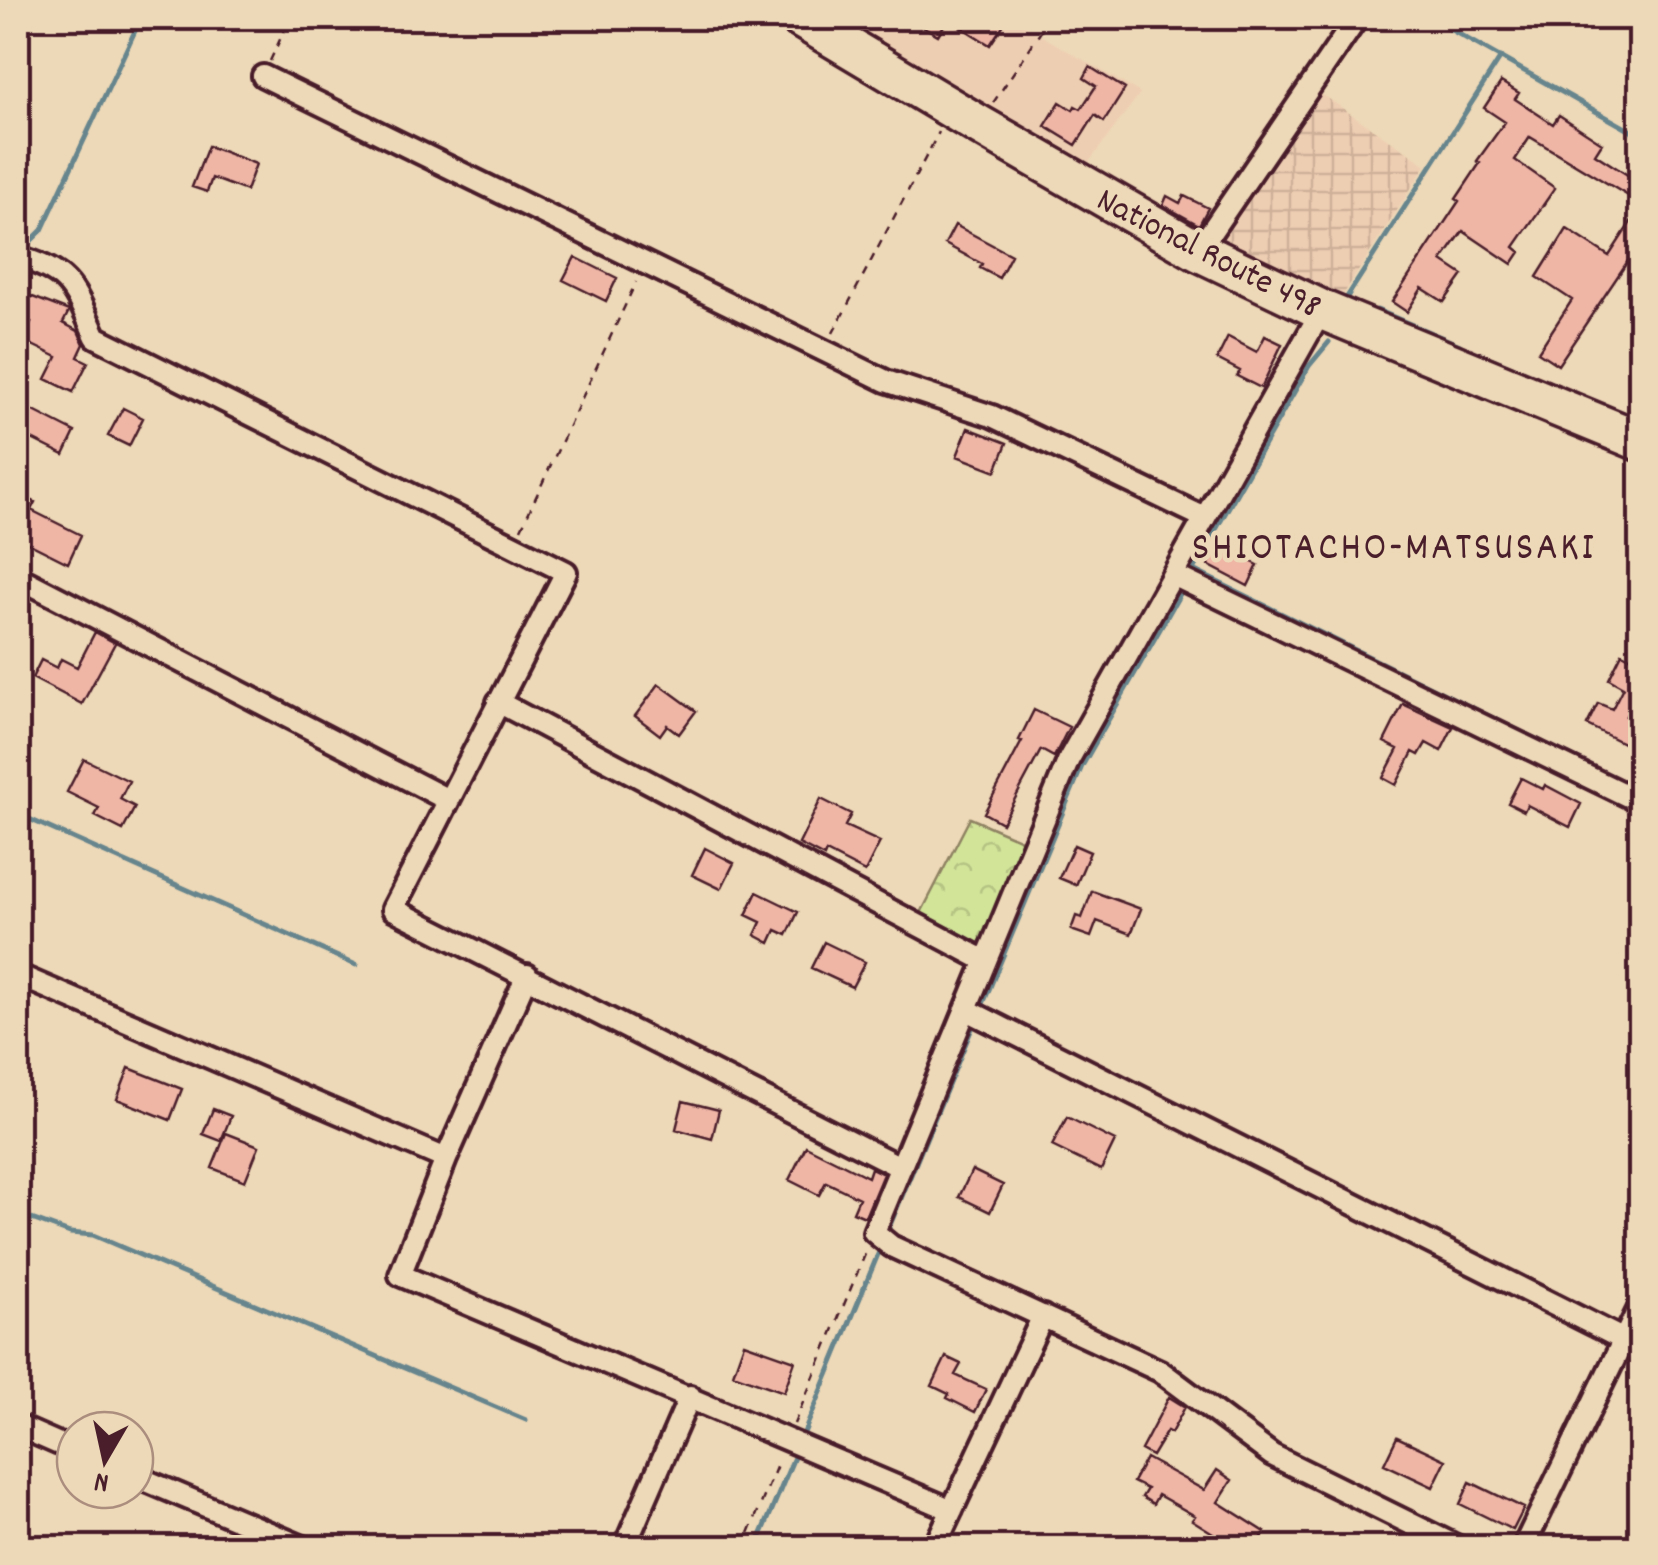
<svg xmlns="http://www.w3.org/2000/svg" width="1658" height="1565" font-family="Dekko,sans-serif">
  <defs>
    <pattern id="industrial-grid" width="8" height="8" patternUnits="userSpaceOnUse" patternTransform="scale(2.5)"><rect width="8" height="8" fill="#eeceb2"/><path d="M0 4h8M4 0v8" fill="none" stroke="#ceb099"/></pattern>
    <pattern id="park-crowns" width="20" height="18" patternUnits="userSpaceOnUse" patternTransform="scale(2.5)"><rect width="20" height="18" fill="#d1e498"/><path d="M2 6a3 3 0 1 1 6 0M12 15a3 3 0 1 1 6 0" fill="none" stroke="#b5c383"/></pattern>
  </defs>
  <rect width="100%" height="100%" fill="#edd8b7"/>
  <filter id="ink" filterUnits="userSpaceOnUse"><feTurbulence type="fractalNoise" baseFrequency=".01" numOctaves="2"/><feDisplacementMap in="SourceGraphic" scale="20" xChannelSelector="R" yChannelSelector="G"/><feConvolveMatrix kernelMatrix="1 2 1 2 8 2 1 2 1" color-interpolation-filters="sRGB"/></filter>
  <g filter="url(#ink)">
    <path fill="#eeceb2" d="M 834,18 L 1011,18 L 1140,93 L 1083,170 Z"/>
    <path fill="url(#industrial-grid)" d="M 1317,91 L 1426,165 L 1341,298 L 1216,240 Z"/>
    <path fill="url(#park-crowns)" stroke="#8e8262" stroke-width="2.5" d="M 970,818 L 1026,842 L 979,947 L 920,915 Z"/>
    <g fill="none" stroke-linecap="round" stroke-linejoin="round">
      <path stroke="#66858d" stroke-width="5" d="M 1430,18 L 1640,136
        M 19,253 L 42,230 L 141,18
        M 1347,297 L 1501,57
        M 1377,310 L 1460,345
        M 1481,354 L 1519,370
        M 1544,381 L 1564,390
        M 1193,570 L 1556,749
        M 1190,575 L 1309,366 L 1329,342
        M 1569,755 L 1640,791
        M 18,814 L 356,965
        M 980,1011 L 1082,766 L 1185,585
        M 18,1214 L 70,1233 L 93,1235 L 526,1420
        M 885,1237 L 975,1021
        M 801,1440 L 881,1247
        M 756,1548 L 797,1450"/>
    </g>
    <path fill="#efb6a6" stroke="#4a1f2b" stroke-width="2.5" d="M 930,18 L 1008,18 L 990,45 L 948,19 L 938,35 L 924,27 Z
      M 1090,67 L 1125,89 L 1104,122 L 1095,115 L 1076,145 L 1045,126 L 1060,102 L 1073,110 L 1075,106 L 1081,109 L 1096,86 L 1084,78 Z
      M 1501,82 L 1519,93 L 1515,99 L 1553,124 L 1559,115 L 1602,143 L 1595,154 L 1640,183 L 1640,203 L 1530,137 L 1515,160 L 1555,188 L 1514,247 L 1520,252 L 1512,264 L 1463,231 L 1442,261 L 1463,275 L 1444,302 L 1422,288 L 1407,312 L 1392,302 L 1459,201 L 1456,199 L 1480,163 L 1477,161 L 1505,122 L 1484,108 Z
      M 208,146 L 256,164 L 246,191 L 212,178 L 207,192 L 192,187 Z
      M 1167,196 L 1180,203 L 1184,196 L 1208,208 L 1199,225 L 1163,205 Z
      M 1640,208 L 1640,243 L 1558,365 L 1538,352 L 1572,300 L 1537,277 L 1567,229 L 1609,256 Z
      M 955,225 L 1011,255 L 999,278 L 980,268 L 982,264 L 945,244 Z
      M 575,257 L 617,278 L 606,301 L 563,280 Z
      M 30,296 L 69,311 L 63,323 L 78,331 L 84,344 L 78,357 L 88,362 L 73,392 L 46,379 L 57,357 L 22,340 L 31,322 L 19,316 Z
      M 1265,336 L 1282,344 L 1261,388 L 1237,376 L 1240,371 L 1217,359 L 1228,337 L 1257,352 Z
      M 18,403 L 75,432 L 64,455 L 18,432 Z
      M 123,408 L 143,418 L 129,446 L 108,436 Z
      M 968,428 L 1007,443 L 996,471 L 957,456 Z
      M 21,495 L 35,502 L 31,510 L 81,535 L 68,563 L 18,538 L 18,502 Z
      M 1219,545 L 1258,565 L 1248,586 L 1208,565 Z
      M 95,632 L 115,643 L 82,704 L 32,678 L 41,660 L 57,668 L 61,659 L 77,667 Z
      M 1622,653 L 1640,662 L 1640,688 L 1626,716 L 1640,723 L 1631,747 L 1587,725 L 1598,703 L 1612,709 L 1623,687 L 1609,679 Z
      M 659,684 L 696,711 L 679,734 L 667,725 L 660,735 L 635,716 Z
      M 1403,704 L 1453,727 L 1441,751 L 1426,743 L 1419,755 L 1413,752 L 1396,785 L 1383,778 L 1398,749 L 1384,742 Z
      M 1034,710 L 1069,727 L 1054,757 L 1041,750 L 1002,823 L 984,813 L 1022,741 L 1019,740 Z
      M 84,759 L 129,781 L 120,799 L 135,807 L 123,830 L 95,816 L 99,808 L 67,792 Z
      M 1521,778 L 1543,789 L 1545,785 L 1581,804 L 1570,827 L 1527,805 L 1524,811 L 1508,803 Z
      M 821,799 L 851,814 L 845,826 L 880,842 L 865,872 L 826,852 L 824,857 L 799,844 Z
      M 1074,845 L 1090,852 L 1076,885 L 1059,878 Z
      M 705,848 L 734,863 L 721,889 L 692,875 Z
      M 1092,891 L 1141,909 L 1131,934 L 1097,921 L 1091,937 L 1071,930 L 1076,916 L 1082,918 Z
      M 757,892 L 798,912 L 787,935 L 776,930 L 770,943 L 755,935 L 761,922 L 746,915 Z
      M 824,942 L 865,962 L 852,987 L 811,968 Z
      M 129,1068 L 182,1089 L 170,1120 L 117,1099 Z
      M 683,1101 L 719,1110 L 712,1139 L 676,1129 Z
      M 213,1109 L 231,1116 L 221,1141 L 203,1134 Z
      M 1067,1117 L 1115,1141 L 1101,1170 L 1052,1146 Z
      M 226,1133 L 259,1146 L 245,1181 L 212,1168 Z
      M 806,1146 L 868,1177 L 871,1168 L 883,1174 L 865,1217 L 853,1212 L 859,1198 L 826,1182 L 819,1195 L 789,1180 Z
      M 972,1170 L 1003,1185 L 990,1212 L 959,1197 Z
      M 744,1343 L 795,1361 L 784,1392 L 733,1374 Z
      M 946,1357 L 961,1364 L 955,1375 L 986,1389 L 975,1412 L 947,1398 L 949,1394 L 932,1386 Z
      M 1169,1397 L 1185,1407 L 1171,1433 L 1167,1431 L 1152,1456 L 1141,1450 Z
      M 1397,1437 L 1446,1460 L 1433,1487 L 1384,1464 Z
      M 1146,1458 L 1204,1490 L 1217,1470 L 1232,1480 L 1218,1502 L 1265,1532 L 1255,1548 L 1237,1548 L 1192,1520 L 1195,1516 L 1158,1495 L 1153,1504 L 1142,1497 L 1147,1489 L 1133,1482 Z
      M 1470,1482 L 1524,1508 L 1513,1530 L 1460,1504 Z"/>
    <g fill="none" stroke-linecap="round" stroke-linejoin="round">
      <defs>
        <path id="street" d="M 263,76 L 886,381 L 992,416 L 1205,518
          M 1198,251 L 1357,18
          M 18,257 C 72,272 74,290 96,337 L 566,572 L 393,909 L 900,1167
          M 1322,310 L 1069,759 L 874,1232 L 891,1246 L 1160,1371 L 1272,1455 L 1460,1548
          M 1173,575 L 1640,802
          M 18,577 L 448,800
          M 498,702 L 984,960
          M 18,975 L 446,1159
          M 527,975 L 446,1159 L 400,1275 L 952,1510
          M 967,1010 L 1640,1348
          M 18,1426 L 75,1451
          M 135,1476 L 305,1548
          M 624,1548 L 690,1396
          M 934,1548 L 1043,1316
          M 1523,1548 L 1640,1306"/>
        <path id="highway" d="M 800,18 L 979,125 L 1198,251 L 1322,310 L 1640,441"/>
      </defs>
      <use href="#street" stroke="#4a1f2b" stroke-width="28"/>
      <use href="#highway" stroke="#4a1f2b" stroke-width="45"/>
      <path stroke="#4a1f2b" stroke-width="2.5" stroke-dasharray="8 8" stroke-linecap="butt" d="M 270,61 L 290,18
        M 993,103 L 1050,18
        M 833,333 L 939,132
        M 521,529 L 636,282
        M 794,1424 L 866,1252
        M 743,1548 L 779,1460"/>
      <use href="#street" stroke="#edd8b7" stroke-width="20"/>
      <use href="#highway" stroke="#edd8b7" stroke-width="38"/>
    </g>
  </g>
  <g text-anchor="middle" stroke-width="9" stroke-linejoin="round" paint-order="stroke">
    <g font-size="35" fill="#4a1f2b" stroke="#edd8b7">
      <text transform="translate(1210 251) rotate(27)" y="12">National Route 498</text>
    </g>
    <g font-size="40" letter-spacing="2.5" fill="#4a1f2b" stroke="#edd8b7">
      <text x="1394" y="558">SHIOTACHO-MATSUSAKI</text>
    </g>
  </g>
  <rect width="1658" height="1565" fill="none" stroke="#edd8b7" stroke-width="60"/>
  <rect x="30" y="30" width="1598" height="1505" fill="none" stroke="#4a1f2b" stroke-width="4" filter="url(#ink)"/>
  <g transform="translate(105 1460) rotate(189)"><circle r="48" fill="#edd8b7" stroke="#ac8e7f" stroke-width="2.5"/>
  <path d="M0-8L18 38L0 25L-18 38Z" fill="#4a1f2b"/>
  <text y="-15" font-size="28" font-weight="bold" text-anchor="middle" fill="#4a1f2b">N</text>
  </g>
</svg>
